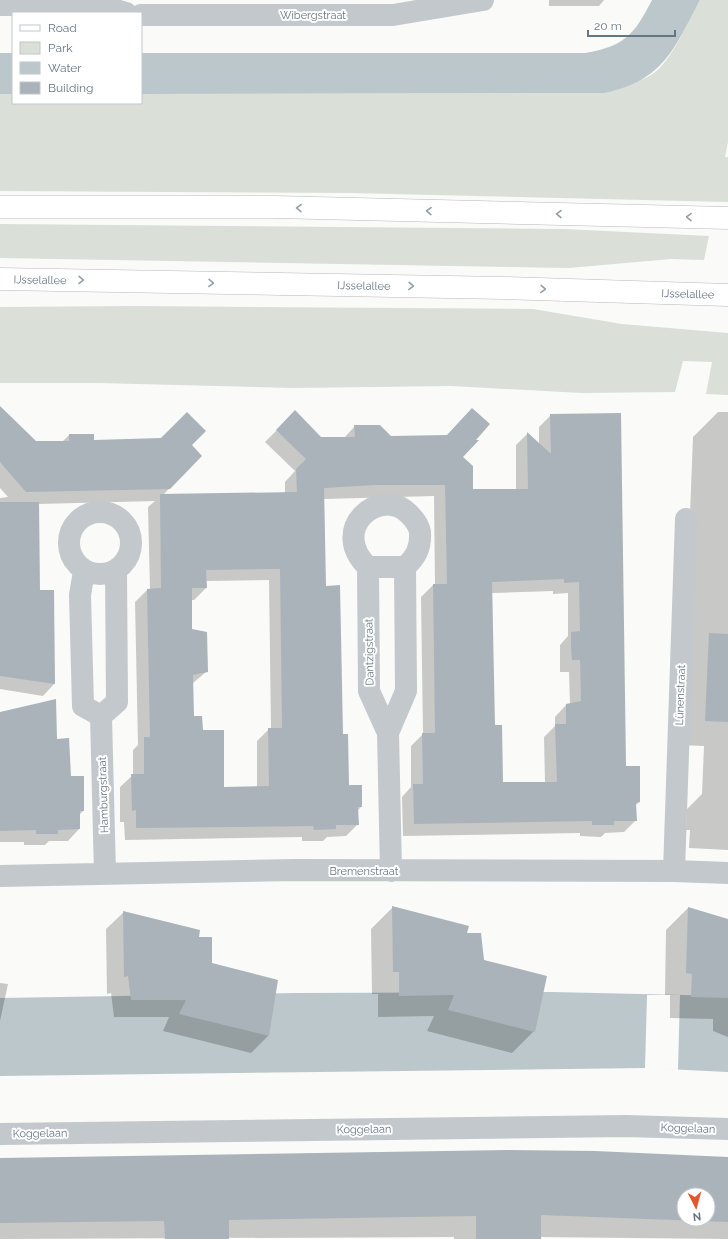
<svg xmlns="http://www.w3.org/2000/svg" width="728" height="1239" font-family="Raleway,sans-serif">
  <rect width="100%" height="100%" fill="#fafaf8"/>
  <path fill="#dadfd7" d="M 700,0 L 728,0 L 728,142 L 725,157 L 728,157 L 728,202 L 350,193 L 0,191 L 0,94 L 13,94 L 13,103 L 141,103 L 141,94 L 605,93 C 620,87 638,83 651,75 C 672,62 688,21 700,0 Z
    M 0,224 L 564,229 L 709,236 L 704,260 L 671,259 L 569,268 L 0,258 Z
    M 136,306 L 533,309 L 622,324 L 728,333 L 728,395 L 706,394 L 712,362 L 683,361 L 675,392 L 582,393 L 451,386 L 294,388 L 99,383 L 0,383 L 0,307 Z"/>
  <path fill="#bbc7cb" d="M 652,0 L 700,0 C 674,49 664,80 605,93 L 141,94 L 141,53 L 585,53 C 625,46 634,35 652,0 Z
    M 0,53 L 13,53 L 13,94 L 0,94 Z
    M 552,992 L 728,996 L 728,1072 L 645,1068 L 0,1076 L 0,998 L 296,993 Z"/>
  <path fill="#fafaf8" d="M 647,995 L 680,995 L 678,1070 L 645,1069 Z"/>
  <path fill="#0003" fill-rule="evenodd" d="M 549,0 L 604,0 L 599,6 L 549,6 Z
    M 295,412 L 321,438 L 344,438 L 355,426 L 461,457 L 472,490 L 516,490 L 516,445 L 527,434 L 539,445 L 539,427 L 551,415 L 625,767 L 639,802 L 635,806 L 636,820 L 624,832 L 605,833 L 601,837 L 580,836 L 580,833 L 403,836 L 402,797 L 411,787 L 411,746 L 423,734 L 421,597 L 433,585 L 435,585 L 434,496 L 324,499 L 325,587 L 342,735 L 348,786 L 361,807 L 357,811 L 358,824 L 346,836 L 327,837 L 323,841 L 302,841 L 302,837 L 125,840 L 124,822 L 120,822 L 120,787 L 133,775 L 133,750 L 138,745 L 135,602 L 147,590 L 150,590 L 148,507 L 155,501 L 38,504 L 39,591 L 53,591 L 54,684 L 43,696 L 0,689 L 0,498 L 8,497 L 0,488 L 0,426 L 36,442 L 62,442 L 69,435 L 93,441 L 190,445 L 201,456 L 163,495 L 285,493 L 285,482 L 295,471 L 265,442 ZM 269,580 L 271,729 L 269,729 L 257,741 L 257,787 L 223,788 L 202,731 L 193,717 L 192,684 L 207,671 L 191,630 L 191,600 L 194,600 L 206,588 L 206,581 ZM 553,591 L 553,594 L 568,593 L 568,636 L 560,645 L 560,672 L 569,672 L 570,704 L 566,705 L 555,717 L 555,726 L 544,737 L 545,783 L 502,783 L 494,726 L 492,593 Z
    M 718,412 L 728,412 L 728,850 L 689,848 L 690,830 L 686,830 L 687,809 L 702,794 L 704,746 L 681,745 L 693,437 Z
    M 0,713 L 56,740 L 70,777 L 83,777 L 83,811 L 79,815 L 79,829 L 68,841 L 49,841 L 45,845 L 24,845 L 24,842 L 0,842 Z
    M 392,908 L 466,934 L 534,1031 L 512,1053 L 427,1031 L 434,1016 L 378,1017 L 378,994 L 372,994 L 371,929 Z
    M 688,908 L 728,920 L 728,1037 L 713,1031 L 713,1019 L 670,1018 L 670,995 L 665,995 L 666,930 Z
    M 124,912 L 198,938 L 211,964 L 276,980 L 268,1036 L 251,1053 L 163,1031 L 169,1017 L 114,1017 L 111,993 L 107,994 L 106,929 Z
    M 0,983 L 8,984 L 0,1021 Z
    M 728,1158 L 728,1239 L 540,1237 L 540,1239 L 454,1239 L 454,1237 L 0,1239 L 0,1159 ZM 684,1195 L 708,1195 L 708,1219 L 684,1219 Z"/>
  <path fill="#aab3b9" fill-rule="evenodd" d="M 0,406 L 36,441 L 69,441 L 69,434 L 94,434 L 94,440 L 161,438 L 187,412 L 206,431 L 192,445 L 202,456 L 170,489 L 26,492 L 0,462 Z
    M 472,408 L 490,424 L 476,440 L 479,440 L 463,457 L 473,466 L 473,489 L 528,489 L 527,432 L 551,454 L 550,414 L 621,413 L 626,766 L 640,766 L 640,802 L 636,803 L 637,821 L 614,821 L 614,825 L 592,825 L 592,821 L 414,824 L 413,784 L 423,784 L 422,733 L 435,733 L 433,584 L 447,584 L 445,485 L 375,485 L 324,488 L 326,586 L 340,585 L 343,734 L 348,734 L 349,785 L 362,785 L 362,807 L 358,807 L 359,825 L 336,825 L 336,829 L 314,830 L 313,826 L 136,828 L 136,810 L 132,811 L 131,774 L 144,774 L 144,737 L 150,737 L 147,589 L 161,588 L 160,494 L 297,492 L 296,469 L 306,459 L 276,430 L 295,410 L 321,437 L 355,437 L 354,425 L 380,425 L 391,436 L 447,435 ZM 280,569 L 282,728 L 268,728 L 269,786 L 224,787 L 224,730 L 203,730 L 202,716 L 194,716 L 193,675 L 208,672 L 207,632 L 192,629 L 192,588 L 207,588 L 206,570 ZM 564,579 L 564,583 L 579,582 L 580,631 L 571,632 L 571,646 L 572,660 L 580,660 L 581,701 L 566,704 L 566,724 L 555,724 L 557,782 L 503,782 L 502,725 L 495,725 L 492,582 Z
    M 0,502 L 39,502 L 40,590 L 54,590 L 55,684 L 0,676 Z
    M 709,633 L 728,634 L 728,722 L 705,721 Z
    M 56,699 L 57,739 L 69,738 L 71,776 L 84,776 L 84,811 L 80,811 L 80,829 L 58,830 L 58,834 L 36,834 L 36,830 L 0,831 L 0,712 Z
    M 392,906 L 469,926 L 467,933 L 481,933 L 484,960 L 547,976 L 535,1032 L 448,1010 L 454,995 L 399,996 L 399,972 L 393,972 Z
    M 688,907 L 728,919 L 728,998 L 691,997 L 692,974 L 686,973 Z
    M 123,911 L 200,930 L 199,937 L 212,937 L 212,963 L 278,980 L 269,1036 L 179,1014 L 186,1000 L 131,1000 L 128,976 L 124,977 Z
    M 508,1150 L 595,1151 L 728,1157 L 728,1222 L 541,1215 L 541,1239 L 476,1239 L 476,1216 L 229,1220 L 229,1239 L 165,1239 L 164,1221 L 0,1223 L 0,1158 ZM 684,1195 L 708,1195 L 708,1219 L 684,1219 Z"/>
  <g fill="none" stroke-linecap="round" stroke-linejoin="round">
    <defs>
      <g id="major">
        <path d="M 0,207 L 275,207 L 728,218"/>
        <path id="s1" d="M 0,279 L 504,288 L 728,295"/>
      </g>
    </defs>
    <use href="#major" stroke="#b5babe" stroke-width="23"/>
    <path stroke="#c3c8cc" stroke-width="22" d="M 0,5 L 99,5 L 126,13
      M 141,15 L 393,15 L 483,0
      M69 543a31 31 0 1 1 62 0a31 31 0 1 1-62 0Z
      M 368,567 L 369,691 L 388,733
      M 84,571 L 80,595 L 83,706 L 101,716
      M 391,871 L 388,733 L 406,691 L 405,567 C 416,557 421,548 420,532 C 419,525 414,519 409,514 C 380,485 328,529 368,567 L 405,567
      M 674,871 L 686,519
      M 105,874 L 101,716 L 117,702 L 116,571
      M 0,876 L 297,870 L 674,871 L 728,873
      M 0,1134 L 626,1126 L 728,1129"/>
    <use href="#major" stroke="#fff" stroke-width="22"/>
  </g>
  <defs><path id="oneway-chevron" d="M-2-3.5L2.5 0L-2 3.5" fill="none" stroke-width="1.6" stroke-linecap="round" stroke-linejoin="round"/></defs>
  <g stroke="#939fa8">
    <use href="#oneway-chevron" transform="translate(299 208) rotate(-179)"/>
    <use href="#oneway-chevron" transform="translate(429 211) rotate(-179)"/>
    <use href="#oneway-chevron" transform="translate(559 214) rotate(-179)"/>
    <use href="#oneway-chevron" transform="translate(689 217) rotate(-179)"/>
    <use href="#oneway-chevron" transform="translate(81 280) rotate(1)"/>
    <use href="#oneway-chevron" transform="translate(211 283) rotate(1)"/>
    <use href="#oneway-chevron" transform="translate(411 286) rotate(1)"/>
    <use href="#oneway-chevron" transform="translate(543 289) rotate(2)"/>
  </g>
  <g text-anchor="middle" stroke-width="4" stroke-linejoin="round" paint-order="stroke">
    <g font-size="11" fill="#657683" stroke="#fff">
      <text x="313" y="19">Wibergstraat</text>
      <text dy="4" stroke="none"><textPath href="#s1" startOffset="40">IJsselallee</textPath></text>
      <text dy="4" stroke="none"><textPath href="#s1" startOffset="364">IJsselallee</textPath></text>
      <text dy="4" stroke="none"><textPath href="#s1" startOffset="688">IJsselallee</textPath></text>
      <text transform="translate(369 652) rotate(-91)" y="4">Dantzigstraat</text>
      <text transform="translate(680 695) rotate(-88)" y="4">Lünenstraat</text>
      <text transform="translate(103 795) rotate(-92)" y="4">Hamburgstraat</text>
      <text x="364" y="875">Bremenstraat</text>
      <text transform="translate(688 1128) rotate(2)" y="4">Koggelaan</text>
      <text transform="translate(364 1129) rotate(-1)" y="4">Koggelaan</text>
      <text transform="translate(40 1133) rotate(-1)" y="4">Koggelaan</text>
    </g>
  </g>
  <rect x="12" y="12" width="130" height="92" fill="#ffffff" stroke="#c1c8cd"/>
  <rect x="20" y="25" width="20" height="6" fill="#ffffff" stroke="#c1c8cd"/>
  <text x="48" y="32" font-size="12" fill="#657683">Road</text>
  <rect x="20" y="42" width="20" height="12" fill="#dadfd7" stroke="#c1c8cd"/>
  <text x="48" y="52" font-size="12" fill="#657683">Park</text>
  <rect x="20" y="62" width="20" height="12" fill="#bbc7cb" stroke="#c1c8cd"/>
  <text x="48" y="72" font-size="12" fill="#657683">Water</text>
  <rect x="20" y="82" width="20" height="12" fill="#aab3b9" stroke="#c1c8cd"/>
  <text x="48" y="92" font-size="12" fill="#657683">Building</text>
  <g transform="translate(696 1207) rotate(174)"><circle r="19" fill="#ffffff" stroke="#c1c8cd"/>
  <path d="M0-3L7 15L0 10L-7 15Z" fill="#e4572e"/>
  <text y="-6" font-size="11" font-weight="bold" text-anchor="middle" fill="#657683">N</text>
  </g>
  <path d="M588 30v6h87v-6" fill="none" stroke="#657683" stroke-width="2"/>
  <text x="594" y="30" font-size="12" fill="#657683" stroke="#ffffff" stroke-width="3" paint-order="stroke">20 m</text>
</svg>
